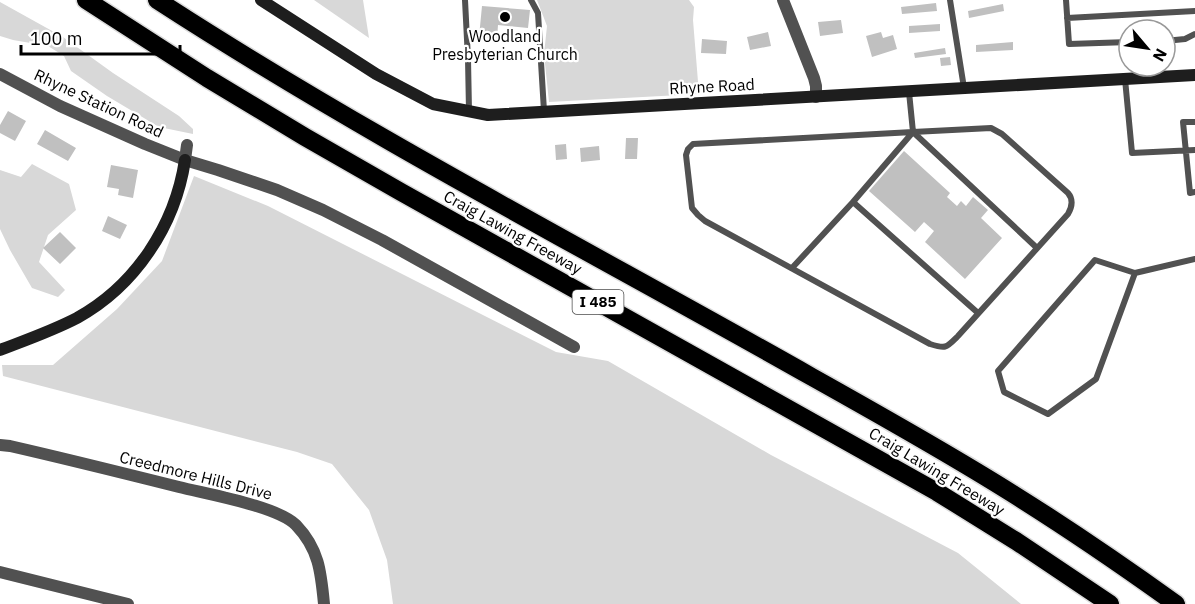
<svg xmlns="http://www.w3.org/2000/svg" width="1195" height="604" font-family="'IBM Plex Sans',sans-serif">
  <rect width="100%" height="100%" fill="#fff"/>
  <path fill="#d8d8d8" d="M 314,0 L 363,0 L 369,38 Z
    M 537,0 L 689,0 L 694,7 L 693,20 L 699,94 L 549,102 L 544,54 L 547,26 Z
    M 0,2 L 63,37 L 113,73 L 179,116 L 193,129 L 193,134 L 159,127 L 107,96 L 71,71 L 64,56 L 48,46 L 13,40 L 0,36 Z
    M 32,164 L 69,184 L 76,210 L 48,235 L 39,262 L 65,290 L 58,297 L 32,288 L 10,250 L 0,229 L 0,170 L 21,177 Z
    M 194,176 L 268,206 L 556,352 L 608,361 L 771,455 L 958,553 L 1021,604 L 393,604 L 387,560 L 369,510 L 332,464 L 297,452 L 3,376 L 2,365 L 53,365 L 117,309 L 162,261 Z"/>
  <path fill="#c0c0c0" d="M 936,3 L 937,11 L 902,14 L 901,7 Z
    M 1003,4 L 1004,11 L 969,18 L 968,11 Z
    M 482,6 L 530,10 L 528,28 L 498,25 L 497,39 L 479,37 Z
    M 841,20 L 843,33 L 820,36 L 818,22 Z
    M 940,24 L 940,31 L 909,33 L 909,26 Z
    M 768,32 L 771,46 L 750,50 L 747,37 Z
    M 881,32 L 883,38 L 893,35 L 897,49 L 872,57 L 866,36 Z
    M 702,39 L 727,41 L 726,54 L 701,53 Z
    M 1013,42 L 1013,50 L 976,52 L 976,45 Z
    M 945,48 L 946,54 L 915,58 L 914,53 Z
    M 950,57 L 951,65 L 941,66 L 940,58 Z
    M 8,111 L 26,121 L 15,141 L 0,133 L 0,125 Z
    M 45,130 L 76,148 L 68,161 L 37,144 Z
    M 626,138 L 638,138 L 637,159 L 625,159 Z
    M 566,144 L 567,159 L 556,160 L 555,145 Z
    M 599,146 L 600,160 L 581,162 L 580,148 Z
    M 904,151 L 950,193 L 947,197 L 957,206 L 961,201 L 966,206 L 973,197 L 988,210 L 981,218 L 1002,238 L 965,279 L 925,242 L 934,231 L 924,222 L 915,232 L 869,191 Z
    M 111,165 L 138,170 L 133,198 L 118,195 L 119,189 L 107,187 Z
    M 108,216 L 127,225 L 120,239 L 102,231 Z
    M 60,232 L 76,248 L 60,264 L 43,248 Z"/>
  <g fill="none" stroke-linecap="round" stroke-linejoin="round">
    <defs>
      <path id="highway" d="M 86,0 L 207,78 L 305,137 L 401,192 L 937,492 L 1016,541 L 1110,604
        M 157,0 C 368,137 593,253 812,377 C 880,415 948,453 1013,494 C 1069,529 1123,566 1176,604"/>
    </defs>
    <use href="#highway" stroke="#dbdbdb" stroke-width="21"/>
    <path stroke="#515151" stroke-width="6" d="M 465,0 L 468,59 L 469,111
      M 531,0 L 538,13 L 544,111
      M 950,0 L 964,88
      M 1066,0 L 1069,44 L 1129,42
      M 1067,18 L 1195,11
      M 1165,41 L 1185,39 L 1195,34
      M 1125,79 L 1132,153 L 1195,150
      M 909,92 L 913,132 L 1037,248
      M 1195,122 L 1183,122 L 1190,193 L 1195,192
      M 913,132 L 693,144 L 688,149 L 686,155 L 692,208 L 698,215 L 705,221 L 930,344 C 946,349 946,348 958,336 L 1068,214 C 1072,207 1074,200 1068,193 L 1002,134 L 991,128 L 913,132 L 853,202 L 978,313
      M 792,268 L 853,202
      M 1135,273 L 1096,379 L 1048,414 L 1004,392 L 998,371 L 1095,260 L 1135,273 L 1195,259"/>
    <path stroke="#515151" stroke-width="12" d="M 783,0 L 814,78 L 816,86 L 816,97
      M 0,74 L 60,106 L 145,144 L 185,160 L 218,170 L 277,190 L 323,210 L 382,240 L 574,347
      M 185,160 L 187,145
      M 0,445 L 10,446 C 67,459 123,473 179,487 C 206,494 277,506 296,525 C 319,549 321,572 324,604
      M 0,572 L 128,604"/>
    <path stroke="#1e1e1e" stroke-width="12" d="M 261,0 L 376,74 L 433,104 L 488,115 L 1195,75
      M 0,350 C 26,340 52,331 77,318 C 135,286 175,226 185,160"/>
    <use href="#highway" stroke="#000" stroke-width="18"/>
  </g>
  <circle fill="#000" stroke="#fff" stroke-width="2" cx="505" cy="17" r="6"/>
  <g text-anchor="middle" stroke-width="4.5" stroke-linejoin="round" paint-order="stroke">
    <rect fill="#fff" stroke="#4c4c4c" stroke-width="1.5" x="572.5" y="290" width="51" height="24" rx="4.5"/>
    <g font-size="15" font-weight="bold" fill="#000">
      <text x="598" y="307">I 485</text>
    </g>
    <g font-size="16" fill="#000" stroke="#fff">
      <text x="505" y="42">Woodland<tspan x="505" dy="18">Presbyterian Church</tspan></text>
    </g>
    <g font-size="16" fill="#000" stroke="#fff">
      <text transform="translate(712 86) rotate(-3)" y="6">Rhyne Road</text>
      <text transform="translate(99 103) rotate(25)" y="6">Rhyne Station Road</text>
      <text transform="translate(513 232) rotate(29)" y="6">Craig Lawing Freeway</text>
      <text transform="translate(937 471) rotate(31)" y="6">Craig Lawing Freeway</text>
      <text transform="translate(196 475) rotate(14)" y="6">Creedmore Hills Drive</text>
    </g>
  </g>
  <g transform="translate(1147 48) rotate(119)"><circle r="28" fill="#ffffff" stroke="#999999" stroke-width="1.5"/>
  <path d="M0-4.5L10 22L0 15L-10 22Z" fill="#000000"/>
  <text y="-9" font-size="16" font-weight="bold" text-anchor="middle" fill="#000000">N</text>
  </g>
  <path d="M21 45v9h159v-9" fill="none" stroke="#000000" stroke-width="3"/>
  <text x="30" y="45" font-size="18" fill="#000000" stroke="#ffffff" stroke-width="4.5" paint-order="stroke">100 m</text>
</svg>
